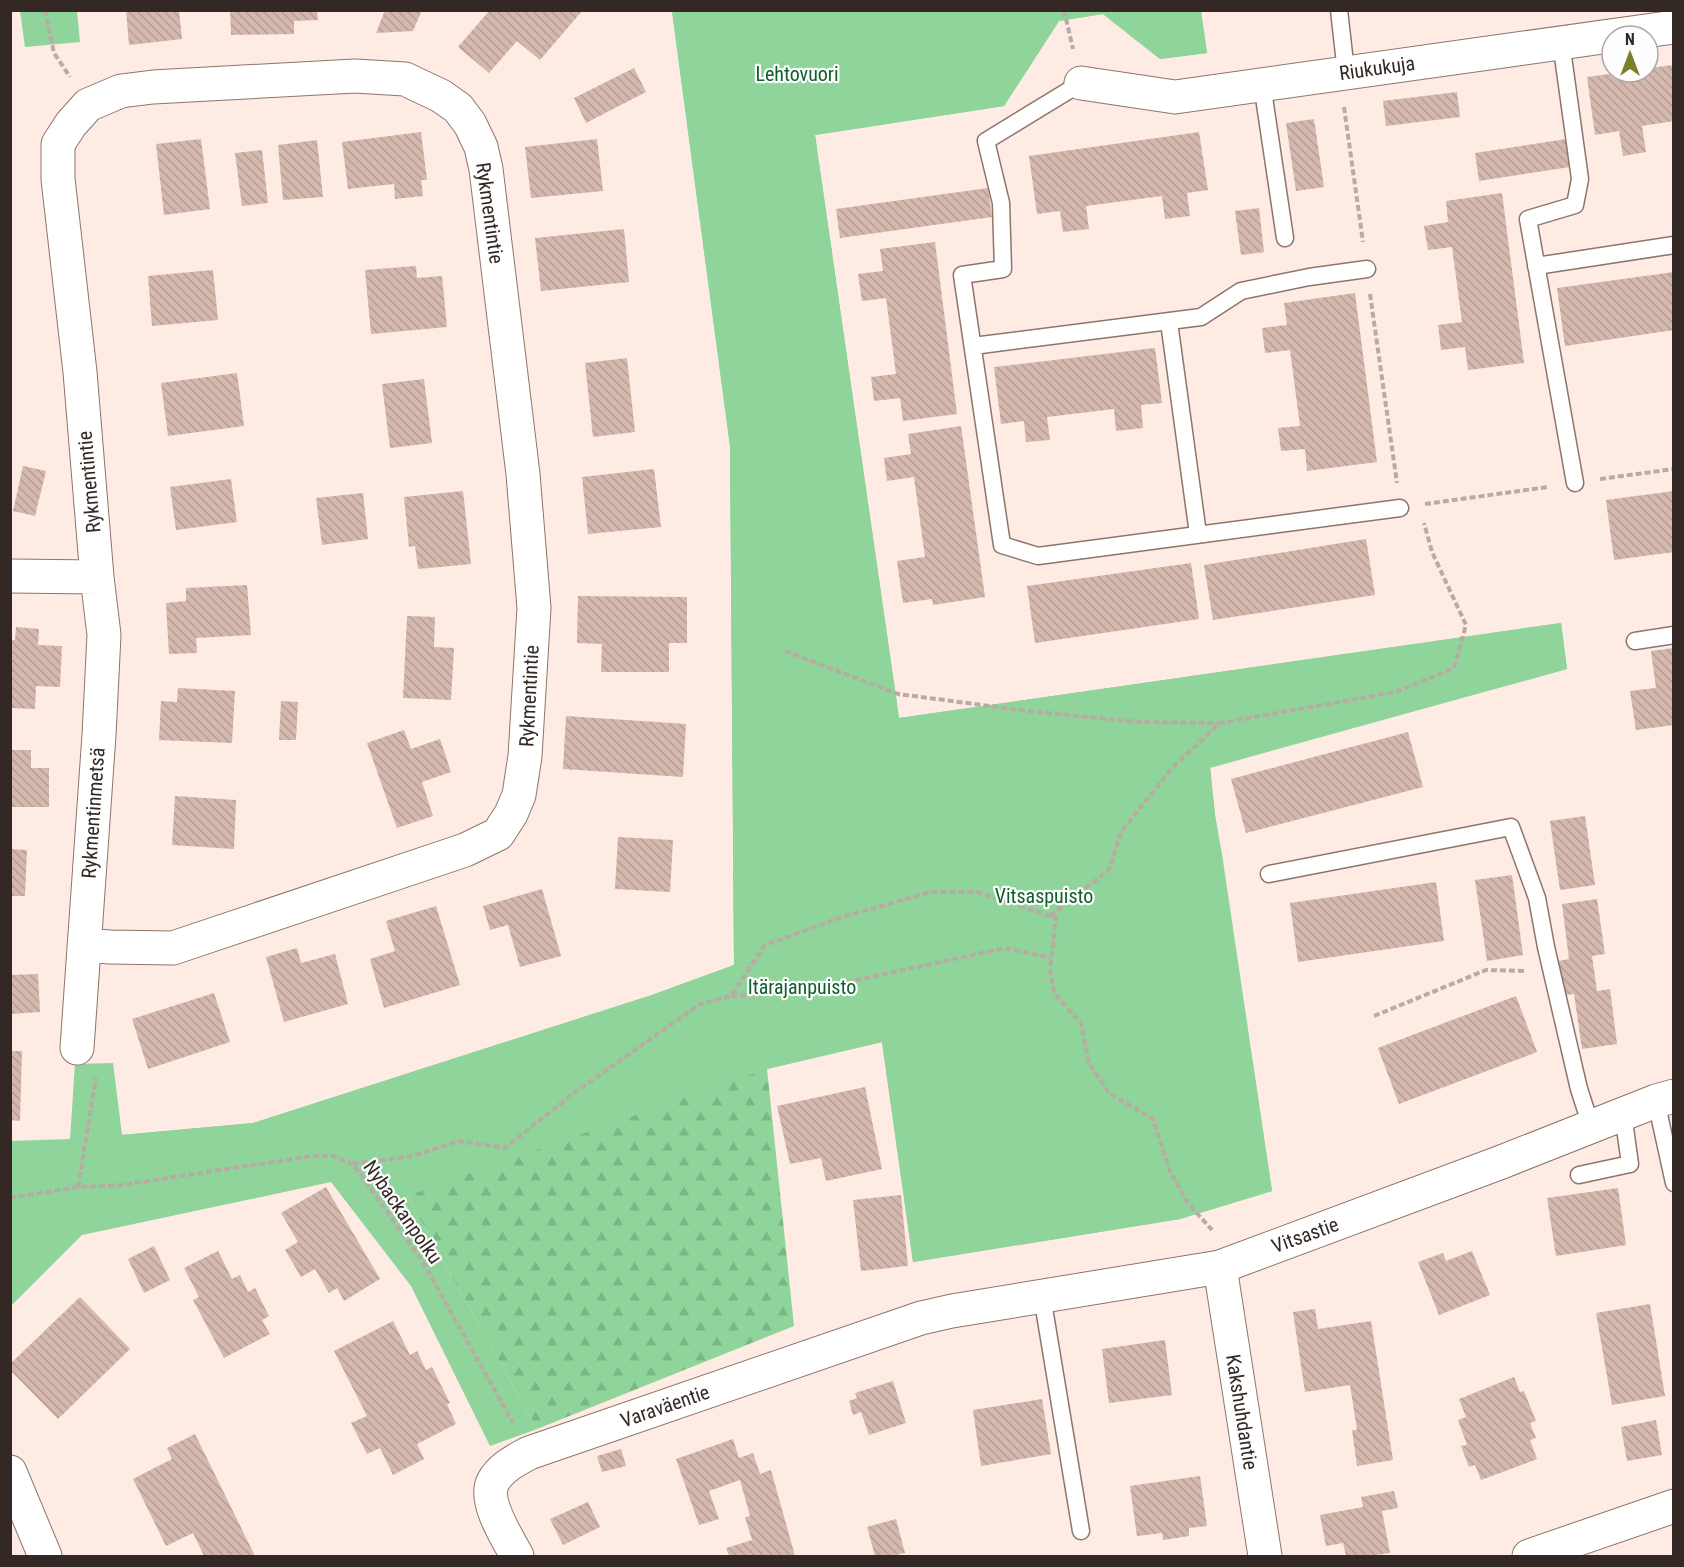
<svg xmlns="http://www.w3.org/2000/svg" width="1684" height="1567" font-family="'Roboto Condensed',sans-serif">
  <defs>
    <pattern id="forest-firs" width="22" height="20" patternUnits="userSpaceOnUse" patternTransform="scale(1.5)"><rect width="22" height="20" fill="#8ed49b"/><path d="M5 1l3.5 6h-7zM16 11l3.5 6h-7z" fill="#7bb685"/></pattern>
    <pattern id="building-back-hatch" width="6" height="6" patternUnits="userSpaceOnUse" patternTransform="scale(1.5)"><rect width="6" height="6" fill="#d4b8ad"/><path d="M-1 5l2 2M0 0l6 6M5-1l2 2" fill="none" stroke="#b69e95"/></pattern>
  </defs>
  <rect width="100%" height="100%" fill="#fdebe4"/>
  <path fill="url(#forest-firs)" d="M 672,11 L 1201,11 L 1207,53 L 1160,59 L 1103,14 L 1059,21 L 1004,106 L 815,135 L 899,718 L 1561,623 L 1567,669 L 1210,767 L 1215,815 L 1272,1191 L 1180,1219 L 913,1262 L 882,1042 L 767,1069 L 794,1326 L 537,1429 L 407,1196 L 121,1135 L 253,1123 L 652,995 L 734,965 L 730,446 Z"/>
  <path fill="#8ed49b" d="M 20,11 L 77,11 L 80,42 L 25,47 Z
    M 672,11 L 1201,11 L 1207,53 L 1160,59 L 1103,14 L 1059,21 L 1004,106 L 815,135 L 899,718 L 1561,623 L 1567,669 L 1210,768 L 1215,815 L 1222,854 L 1272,1191 L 1180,1219 L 913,1262 L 882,1042 L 767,1069 L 407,1196 L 537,1429 L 490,1446 L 411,1286 L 331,1182 L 82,1235 L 11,1306 L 11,1141 L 70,1139 L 75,1064 L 113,1063 L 122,1135 L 253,1123 L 652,995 L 734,965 L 730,446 Z"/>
  <path fill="url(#building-back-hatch)" d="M 126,10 L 179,10 L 182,39 L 129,45 Z
    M 230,10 L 317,10 L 318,20 L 294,21 L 294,34 L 231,35 Z
    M 385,10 L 422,10 L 413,31 L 376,33 Z
    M 490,10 L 583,10 L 540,60 L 517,41 L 489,73 L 458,47 Z
    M 1674,65 L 1674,121 L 1642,126 L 1646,152 L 1623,156 L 1619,131 L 1595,135 L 1587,77 L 1624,72 L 1648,72 L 1648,68 Z
    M 634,68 L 646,92 L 586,123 L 574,98 Z
    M 1457,92 L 1460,117 L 1386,126 L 1383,101 Z
    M 1314,119 L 1324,187 L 1296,191 L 1286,123 Z
    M 421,132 L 427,180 L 421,180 L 423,196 L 395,199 L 394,184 L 348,189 L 342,142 Z
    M 1199,132 L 1208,190 L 1187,193 L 1190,216 L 1165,219 L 1162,196 L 1086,206 L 1089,229 L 1063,232 L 1060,211 L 1037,214 L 1029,156 Z
    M 201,139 L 210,209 L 164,215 L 156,144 Z
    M 597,139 L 603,191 L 531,198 L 525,147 Z
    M 1566,139 L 1570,167 L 1479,181 L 1475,153 Z
    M 317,140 L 323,197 L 283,200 L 278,145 Z
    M 262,150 L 268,203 L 242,206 L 235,153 Z
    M 988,188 L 992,217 L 840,238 L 836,209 Z
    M 1502,193 L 1524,363 L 1468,370 L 1465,347 L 1441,350 L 1438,325 L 1462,322 L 1452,247 L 1428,250 L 1424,226 L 1448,222 L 1446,201 Z
    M 1259,208 L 1264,252 L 1241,255 L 1235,211 Z
    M 624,229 L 629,282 L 541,291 L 535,238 Z
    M 935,242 L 957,414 L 903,421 L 900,398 L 874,401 L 871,377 L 896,374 L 886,298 L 862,301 L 858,274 L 883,271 L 880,249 Z
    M 416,266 L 417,278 L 442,276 L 447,327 L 371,334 L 365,270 Z
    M 213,270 L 218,320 L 152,326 L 148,276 Z
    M 1674,272 L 1674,330 L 1565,346 L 1557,288 Z
    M 1355,293 L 1377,462 L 1307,471 L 1305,449 L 1281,451 L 1278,428 L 1300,426 L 1290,350 L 1265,353 L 1262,328 L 1287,325 L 1284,303 Z
    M 1155,348 L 1162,403 L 1141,405 L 1143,428 L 1116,431 L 1114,409 L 1047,417 L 1050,440 L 1026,442 L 1024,421 L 1001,424 L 994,367 Z
    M 627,358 L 635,432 L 593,437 L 585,363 Z
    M 237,373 L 244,426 L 168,436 L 161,383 Z
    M 424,379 L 432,443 L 390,448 L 382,384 Z
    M 961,426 L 985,597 L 933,605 L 932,599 L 903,603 L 897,561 L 925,557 L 914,477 L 887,481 L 884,458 L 911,454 L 908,434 Z
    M 23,466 L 46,471 L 35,516 L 13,511 Z
    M 654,469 L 661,527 L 588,534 L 582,477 Z
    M 231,479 L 237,522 L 176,530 L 170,487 Z
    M 463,491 L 471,564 L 418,569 L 415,546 L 409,547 L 404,497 Z
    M 1674,491 L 1674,552 L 1614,560 L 1606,500 Z
    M 363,493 L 368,539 L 322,545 L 316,498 Z
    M 1366,539 L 1375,595 L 1213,620 L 1204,565 Z
    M 1191,563 L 1199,619 L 1035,643 L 1027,586 Z
    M 247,585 L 251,635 L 196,638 L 197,653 L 169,654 L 166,603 L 186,601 L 186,588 Z
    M 578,596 L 687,597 L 687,643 L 669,643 L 669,672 L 601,672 L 602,644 L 577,643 Z
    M 407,616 L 435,617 L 434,647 L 454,648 L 451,700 L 403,698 Z
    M 16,627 L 39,629 L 38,645 L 62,646 L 60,687 L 36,686 L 35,709 L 10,708 L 10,640 L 15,640 Z
    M 1674,648 L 1674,725 L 1636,730 L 1630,691 L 1656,688 L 1651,651 Z
    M 178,688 L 235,691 L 232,743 L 159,740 L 161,701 L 177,702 Z
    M 281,701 L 298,702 L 296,740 L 279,740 Z
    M 566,716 L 686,724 L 683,777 L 563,769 Z
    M 404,730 L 411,749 L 440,739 L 451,772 L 422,782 L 433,816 L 397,828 L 367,743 Z
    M 1408,732 L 1423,787 L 1246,833 L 1231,779 Z
    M 10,750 L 31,750 L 31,768 L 49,768 L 49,807 L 10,807 Z
    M 175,796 L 236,800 L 234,849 L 172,845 Z
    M 1585,816 L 1595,885 L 1560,890 L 1550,821 Z
    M 618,837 L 673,840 L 670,892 L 615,889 Z
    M 10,849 L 27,850 L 25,896 L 10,896 Z
    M 1512,875 L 1523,955 L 1487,961 L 1475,880 Z
    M 1436,882 L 1444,941 L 1298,962 L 1290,903 Z
    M 542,889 L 561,956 L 520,967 L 508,925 L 490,930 L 483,906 Z
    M 1597,899 L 1605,954 L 1592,956 L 1597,991 L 1610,989 L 1617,1044 L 1582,1049 L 1574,994 L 1564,995 L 1559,961 L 1569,959 L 1562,904 Z
    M 436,906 L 460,985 L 384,1008 L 370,959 L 395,951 L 386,921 Z
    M 297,948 L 301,963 L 335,954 L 348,1004 L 284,1022 L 266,957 Z
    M 38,974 L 40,1012 L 10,1014 L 10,975 Z
    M 214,993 L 230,1042 L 148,1069 L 132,1019 Z
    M 1516,996 L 1537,1052 L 1399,1104 L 1378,1048 Z
    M 10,1051 L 22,1051 L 20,1121 L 10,1120 Z
    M 865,1087 L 882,1169 L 826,1181 L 821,1158 L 790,1164 L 777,1106 Z
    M 326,1187 L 380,1279 L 344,1301 L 337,1288 L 329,1293 L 315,1269 L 301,1277 L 285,1250 L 298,1242 L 281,1213 Z
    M 1618,1188 L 1626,1245 L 1556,1256 L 1547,1198 Z
    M 901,1195 L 908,1266 L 861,1271 L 853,1200 Z
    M 154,1246 L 170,1280 L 144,1293 L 128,1259 Z
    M 218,1251 L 232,1279 L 240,1275 L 248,1292 L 255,1288 L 269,1316 L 262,1320 L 270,1334 L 224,1358 L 193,1300 L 199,1297 L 184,1268 Z
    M 1472,1251 L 1490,1295 L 1439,1315 L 1418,1262 L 1443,1253 L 1446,1261 Z
    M 80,1297 L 130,1349 L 58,1419 L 10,1370 L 10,1364 Z
    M 1650,1304 L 1665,1396 L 1612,1405 L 1596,1313 Z
    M 1315,1309 L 1318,1329 L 1371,1321 L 1393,1460 L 1357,1466 L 1352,1430 L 1357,1430 L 1350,1385 L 1305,1392 L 1293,1312 Z
    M 393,1321 L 410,1355 L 417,1351 L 426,1370 L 432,1367 L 450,1403 L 447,1404 L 456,1424 L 417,1444 L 424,1459 L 393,1475 L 380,1448 L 367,1454 L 351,1423 L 367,1416 L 334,1351 Z
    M 1165,1340 L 1172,1395 L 1109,1403 L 1102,1349 Z
    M 1514,1377 L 1520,1392 L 1524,1391 L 1536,1421 L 1530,1423 L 1536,1438 L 1530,1440 L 1537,1459 L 1481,1480 L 1475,1465 L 1469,1467 L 1461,1446 L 1467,1445 L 1458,1420 L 1466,1417 L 1459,1399 Z
    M 893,1381 L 906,1423 L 869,1435 L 861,1412 L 853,1415 L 849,1401 L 857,1398 L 855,1393 Z
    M 1042,1399 L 1051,1454 L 981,1466 L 973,1410 Z
    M 1656,1420 L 1662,1455 L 1627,1461 L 1621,1427 Z
    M 195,1434 L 255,1556 L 204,1556 L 193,1533 L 166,1546 L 133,1479 L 172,1459 L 167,1448 Z
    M 733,1439 L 739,1458 L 753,1453 L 760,1474 L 771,1470 L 795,1556 L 729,1556 L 726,1548 L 752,1540 L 745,1517 L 750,1516 L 740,1480 L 709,1491 L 719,1519 L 699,1525 L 676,1459 Z
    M 621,1449 L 626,1466 L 602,1472 L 597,1456 Z
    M 1200,1476 L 1207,1526 L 1189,1528 L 1189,1536 L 1163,1540 L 1162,1533 L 1137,1536 L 1130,1486 Z
    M 1394,1491 L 1398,1508 L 1382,1511 L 1390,1553 L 1370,1556 L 1346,1556 L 1343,1543 L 1326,1546 L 1320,1515 L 1363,1507 L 1361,1497 Z
    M 588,1502 L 600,1527 L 563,1545 L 550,1519 Z
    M 896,1519 L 905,1553 L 892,1556 L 875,1556 L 867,1527 Z"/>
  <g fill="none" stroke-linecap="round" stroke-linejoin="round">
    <defs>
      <path id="lane" d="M 1339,10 L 1346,72
        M 1561,42 L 1580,179 L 1575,205 L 1528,219 L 1575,483
        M 1081,83 L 986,141 L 1001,203 L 1003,269 L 962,275 L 1002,545 L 1038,556 L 1400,508
        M 1262,84 L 1285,238
        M 1536,266 L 1674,245
        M 1169,322 L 1198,534
        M 973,346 L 1201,317 L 1241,291 L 1309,277 L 1367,269
        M 1635,641 L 1674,635
        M 1269,874 L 1511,827 L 1537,898 L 1546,947 L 1579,1089 L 1591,1126
        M 1656,1101 L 1674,1183
        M 1579,1175 L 1630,1164 L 1623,1114
        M 1042,1296 L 1081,1531"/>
      <path id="street" d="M 1081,83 L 1175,97 L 1674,27
        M 10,576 L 97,577 L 80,372 L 58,179 L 58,144 L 71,124 L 88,105 L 121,91 L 153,87 L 355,76 L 405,79 L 441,96 L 458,108 L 470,124 L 481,147 L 486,169 L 523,474 L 534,608 L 525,756 L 519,795 L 511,814 L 498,834 L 465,850 L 173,948 L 110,947 L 84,945
        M 77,1048 L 99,735 L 104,635 L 97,577
        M 1220,1267 L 1265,1556
        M 10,1472 L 45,1556
        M 517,1556 C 508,1539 483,1501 493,1482 C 500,1468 516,1460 529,1453 L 921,1318 L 952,1311 L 1220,1267 L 1499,1163 L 1656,1101 L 1674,1096
        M 1529,1556 L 1674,1506"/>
    </defs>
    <use href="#lane" stroke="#8e756a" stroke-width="19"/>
    <use href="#street" stroke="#8e756a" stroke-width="35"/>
    <path stroke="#b9aaa4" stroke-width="4" stroke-dasharray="6 3" stroke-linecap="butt" d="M 45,10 L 54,53 L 70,77
      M 1064,10 L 1073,49
      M 1344,107 L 1363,242
      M 1370,294 L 1397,483
      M 1600,479 L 1674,469
      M 1425,504 L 1548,487
      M 785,651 L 898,694 L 1028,711 L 1138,722 L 1219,723
      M 1050,916 L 1109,870 L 1121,832 L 1173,767 L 1220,723 L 1396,692 L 1454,668 L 1466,625 L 1432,552 L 1424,523
      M 731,996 L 797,993 L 1005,948 L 1051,958
      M 1374,1016 L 1486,970 L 1524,971
      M 353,1164 L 413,1156 L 458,1141 L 505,1148 L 574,1093 L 700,1004 L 731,996 L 765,945 L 842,917 L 931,892 L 977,892 L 1056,918 L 1050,970 L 1054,993 L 1081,1023 L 1089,1063 L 1109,1093 L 1153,1119 L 1169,1169 L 1187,1202 L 1212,1230
      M 78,1187 L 96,1078
      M 10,1198 L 78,1187 L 122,1185 L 312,1156 L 333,1156 L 353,1164 L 423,1262 L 513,1423"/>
    <use href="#lane" stroke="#fff" stroke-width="16"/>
    <use href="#street" stroke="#fff" stroke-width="33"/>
  </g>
  <g text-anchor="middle" stroke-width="4.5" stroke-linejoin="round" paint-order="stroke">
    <g font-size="20" fill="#332824" stroke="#fdfdfd">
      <text transform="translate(1377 68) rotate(-8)" y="7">Riukukuja</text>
      <text transform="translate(490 213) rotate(82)" y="7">Rykmentintie</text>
      <text transform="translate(89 482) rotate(-95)" y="7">Rykmentintie</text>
      <text transform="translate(529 696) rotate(-87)" y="7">Rykmentintie</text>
      <text transform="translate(93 813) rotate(-86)" y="7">Rykmentinmetsä</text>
      <text transform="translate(403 1212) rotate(55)" y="7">Nybackanpolku</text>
      <text transform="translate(1305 1235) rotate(-20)" y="7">Vitsastie</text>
      <text transform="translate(665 1406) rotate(-19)" y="7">Varaväentie</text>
      <text transform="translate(1242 1412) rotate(81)" y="7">Kakshuhdantie</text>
    </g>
    <g font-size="20" fill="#0e602a" stroke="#fdfdfd">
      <text x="797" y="81">Lehtovuori</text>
      <text x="1044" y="903">Vitsaspuisto</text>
      <text x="802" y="994">Itärajanpuisto</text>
    </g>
  </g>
  <rect width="1684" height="1567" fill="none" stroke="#332824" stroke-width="24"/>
  <g transform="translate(1630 54)"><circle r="28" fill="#fdfdfd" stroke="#aca8a6" stroke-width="1.5"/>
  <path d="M0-4.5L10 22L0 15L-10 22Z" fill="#7c7f29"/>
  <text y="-9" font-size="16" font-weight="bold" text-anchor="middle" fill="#332824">N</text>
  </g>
</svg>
